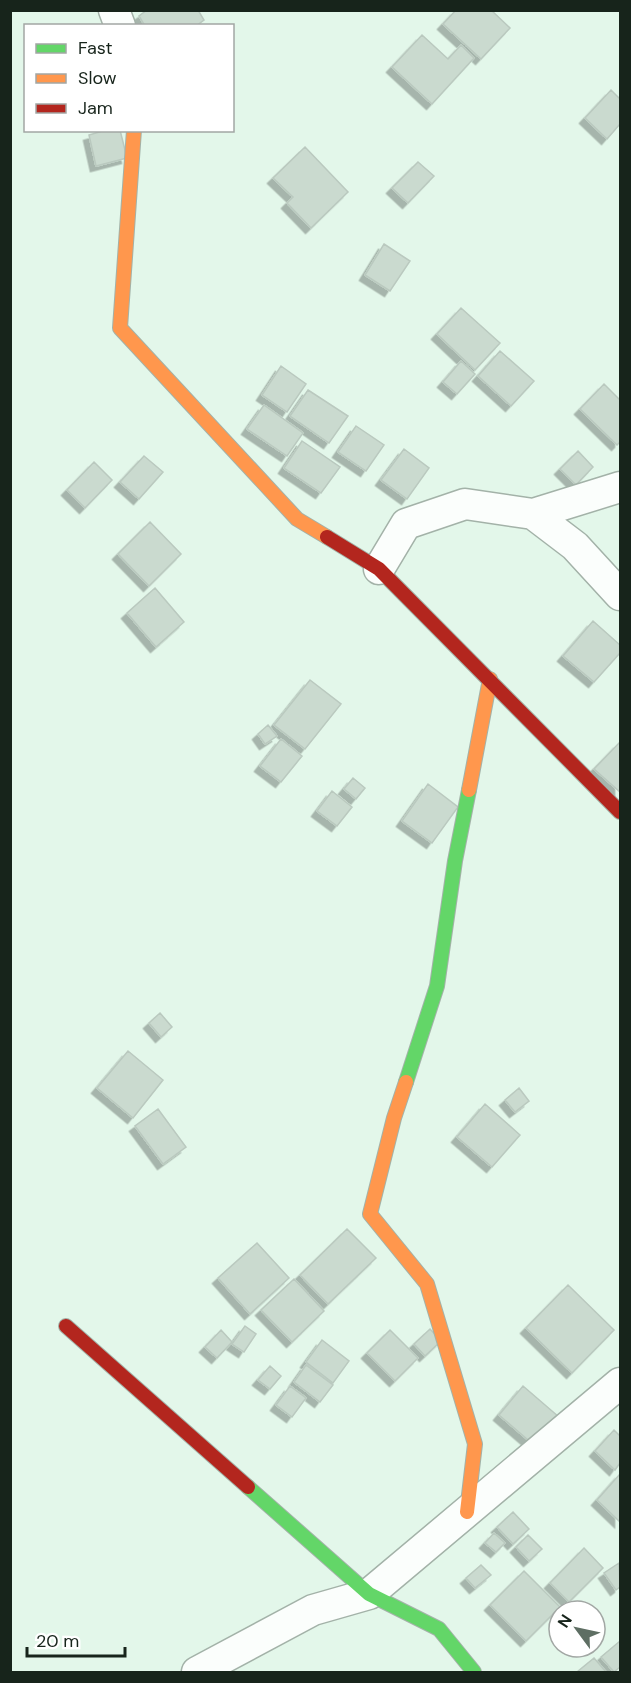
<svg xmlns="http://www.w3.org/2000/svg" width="631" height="1683" font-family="'DM Sans',sans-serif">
  <defs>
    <filter id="shadow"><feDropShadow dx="-5.5" dy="5.5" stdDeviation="0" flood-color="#0004"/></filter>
  </defs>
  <rect width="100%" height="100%" fill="#e3f7ea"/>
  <path fill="#cadacf" stroke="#bac9bf" stroke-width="1.5" filter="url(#shadow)" d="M 147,10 L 198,10 L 204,20 L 196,26 L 145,26 L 139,16 Z
    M 456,10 L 491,10 L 510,28 L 481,59 L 443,24 Z
    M 422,35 L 448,59 L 461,45 L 474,58 L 432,104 L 392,67 Z
    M 611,90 L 620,99 L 620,124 L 607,139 L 585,118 Z
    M 106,130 L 120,130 L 127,158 L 96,166 L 89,135 Z
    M 305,147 L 348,192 L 311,228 L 287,203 L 293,197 L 273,178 Z
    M 418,162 L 434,176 L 408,203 L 392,188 Z
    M 384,244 L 410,261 L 390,291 L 365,275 Z
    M 461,308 L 500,343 L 475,370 L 437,334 Z
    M 500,351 L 534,381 L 511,406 L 478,376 Z
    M 461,361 L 475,374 L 457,394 L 443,382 Z
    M 281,366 L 306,384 L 287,412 L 262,395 Z
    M 604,384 L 620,400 L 620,442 L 617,445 L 580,409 Z
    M 308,390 L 348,416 L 329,443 L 290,416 Z
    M 264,405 L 303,433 L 287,456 L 247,429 Z
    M 356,426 L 384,445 L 366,471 L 338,452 Z
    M 302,441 L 340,467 L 321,493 L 284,468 Z
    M 404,449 L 429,468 L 407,499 L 381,480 Z
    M 578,451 L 593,467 L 576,485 L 560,469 Z
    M 144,456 L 163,472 L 139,499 L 120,482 Z
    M 94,462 L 112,480 L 85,508 L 67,490 Z
    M 150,522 L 181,554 L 149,586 L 118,554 Z
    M 155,588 L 184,622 L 156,647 L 127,613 Z
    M 593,621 L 620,645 L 620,653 L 594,682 L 563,656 Z
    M 310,680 L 341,704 L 305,749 L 274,725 Z
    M 268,725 L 277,736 L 265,744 L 258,734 Z
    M 281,739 L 302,756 L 281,782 L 260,766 Z
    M 619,743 L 620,744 L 620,792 L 594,769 Z
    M 353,778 L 365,788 L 356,799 L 344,789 Z
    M 428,784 L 458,807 L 432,843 L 402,821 Z
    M 332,791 L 352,807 L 337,826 L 317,811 Z
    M 160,1013 L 172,1027 L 161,1037 L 149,1023 Z
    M 128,1051 L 163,1080 L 133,1118 L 97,1088 Z
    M 519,1088 L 529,1101 L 515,1112 L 505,1100 Z
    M 485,1104 L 520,1135 L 492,1167 L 457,1137 Z
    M 158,1109 L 186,1147 L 163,1164 L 135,1126 Z
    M 347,1229 L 376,1258 L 328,1304 L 300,1275 Z
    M 257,1243 L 289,1278 L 250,1314 L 218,1278 Z
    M 294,1279 L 324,1311 L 292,1342 L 261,1310 Z
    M 568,1285 L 614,1330 L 572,1373 L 526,1328 Z
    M 245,1326 L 256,1334 L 244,1352 L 232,1344 Z
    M 430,1329 L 441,1341 L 425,1356 L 414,1344 Z
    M 221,1330 L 232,1342 L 217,1358 L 205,1347 Z
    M 390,1330 L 418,1358 L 395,1381 L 367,1353 Z
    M 322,1340 L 349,1361 L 333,1383 L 306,1362 Z
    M 306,1365 L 333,1385 L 320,1402 L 294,1382 Z
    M 270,1366 L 281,1376 L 270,1389 L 258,1380 Z
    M 290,1386 L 306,1398 L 292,1417 L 276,1405 Z
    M 523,1386 L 559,1417 L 535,1446 L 499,1415 Z
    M 614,1430 L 620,1436 L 620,1463 L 615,1470 L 595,1451 Z
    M 620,1474 L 620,1522 L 597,1500 Z
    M 513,1512 L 529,1529 L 513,1544 L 497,1527 Z
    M 494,1533 L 505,1543 L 496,1552 L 485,1543 Z
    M 528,1535 L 542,1549 L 529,1561 L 516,1547 Z
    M 584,1548 L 603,1568 L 569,1602 L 550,1583 Z
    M 619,1563 L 620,1587 L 616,1590 L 604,1573 Z
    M 481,1565 L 491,1575 L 475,1588 L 466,1578 Z
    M 524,1571 L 560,1607 L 526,1641 L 490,1605 Z
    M 620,1641 L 620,1667 L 614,1672 L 601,1657 Z
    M 594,1658 L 606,1672 L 577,1672 Z"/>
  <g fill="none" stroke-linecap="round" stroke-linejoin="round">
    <defs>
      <path id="street" d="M 114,10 L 120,26
        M 533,514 L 620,487
        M 379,569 L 406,524 L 465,504 L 533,514 L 575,546 L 620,595
        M 197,1672 L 313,1610 L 369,1594 L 620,1383"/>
      <path id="fast" d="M 406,1082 L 437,986 L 455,861 L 469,790
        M 248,1487 L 369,1594 L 439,1629 L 474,1672"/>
      <path id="slow" d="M 134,130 L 120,328 L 297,519 L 327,537
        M 469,790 L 490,679
        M 406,1082 L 394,1118 L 370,1214 L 427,1284 L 475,1444 L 467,1512"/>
      <path id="jam" d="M 327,537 L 379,569 L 620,812
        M 66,1326 L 248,1487"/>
    </defs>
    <use href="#street" stroke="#a3b2a8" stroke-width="33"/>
    <use href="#fast" stroke="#a3b2a8" stroke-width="16"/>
    <use href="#slow" stroke="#a3b2a8" stroke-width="16"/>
    <use href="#jam" stroke="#a3b2a8" stroke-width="16"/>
    <use href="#street" stroke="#fbfefc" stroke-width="30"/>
    <use href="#fast" stroke="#63d668" stroke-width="14"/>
    <use href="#slow" stroke="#ff974d" stroke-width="14"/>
    <use href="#jam" stroke="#b3261e" stroke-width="14"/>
  </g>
  <rect width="631" height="1683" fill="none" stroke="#17241b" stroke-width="24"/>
  <rect x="24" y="24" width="210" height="108" fill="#ffffff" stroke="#a2a7a4" stroke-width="1.5"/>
  <rect x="36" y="44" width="30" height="9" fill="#63d668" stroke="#a2a7a4" stroke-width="1.5"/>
  <text x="78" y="54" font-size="18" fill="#17241b">Fast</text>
  <rect x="36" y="74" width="30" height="9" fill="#ff974d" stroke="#a2a7a4" stroke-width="1.5"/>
  <text x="78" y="84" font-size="18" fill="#17241b">Slow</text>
  <rect x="36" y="104" width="30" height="9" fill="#b3261e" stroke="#a2a7a4" stroke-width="1.5"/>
  <text x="78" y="114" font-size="18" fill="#17241b">Jam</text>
  <g transform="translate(577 1629) rotate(303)"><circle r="28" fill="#ffffff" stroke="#a2a7a4" stroke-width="1.5"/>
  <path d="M0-4.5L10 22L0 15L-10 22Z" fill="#5e6e63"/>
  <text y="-9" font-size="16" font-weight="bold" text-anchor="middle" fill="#17241b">N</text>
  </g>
  <path d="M27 1647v9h98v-9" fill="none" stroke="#17241b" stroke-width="3"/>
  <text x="36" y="1647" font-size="18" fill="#17241b" stroke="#ffffff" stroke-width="4.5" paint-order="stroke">20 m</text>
</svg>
